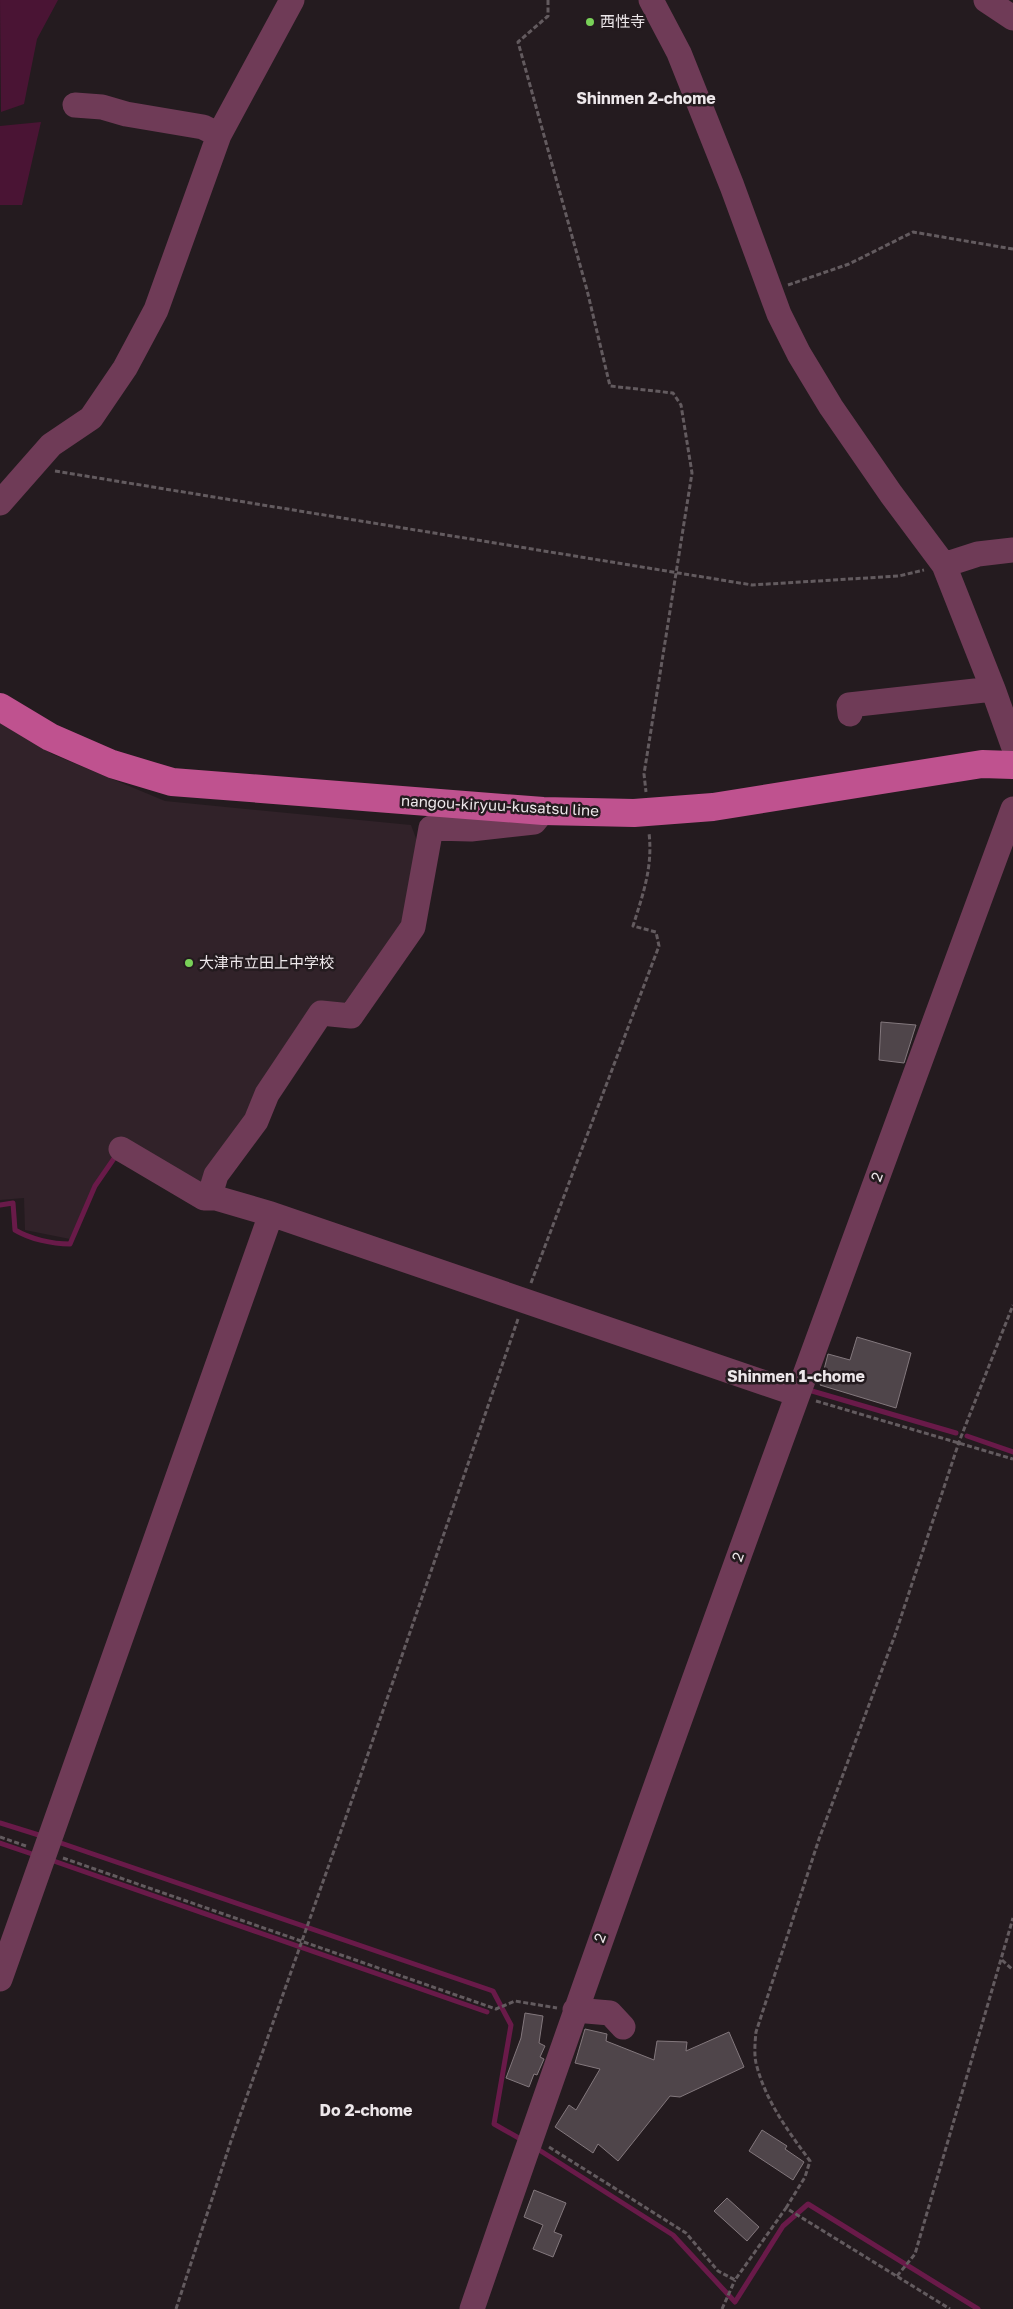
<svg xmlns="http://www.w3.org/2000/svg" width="1013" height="2309" font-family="'Golos Text','Noto Sans JP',sans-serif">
  <rect width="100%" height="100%" fill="#241b1f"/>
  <path fill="#312229" d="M 0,720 L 52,754 L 165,801 L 411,825 L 420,849 L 405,922 L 348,1009 L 315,1005 L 204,1188 L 123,1140 L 94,1185 L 70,1239 L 25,1230 L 24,1198 L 0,1200 Z"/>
  <path fill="#4a1434" d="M 0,0 L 58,0 L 37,39 L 24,104 L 1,112 Z
    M 41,122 L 22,205 L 0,205 L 0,126 Z"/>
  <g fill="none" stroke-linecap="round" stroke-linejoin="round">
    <path stroke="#691a49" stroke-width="5" d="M 0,1205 L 13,1203 L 15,1230 C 30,1239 52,1244 70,1244 L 95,1186 L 115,1157 L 119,1159
      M 812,1391 L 956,1433
      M 967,1436 L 1013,1452
      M 0,1823 L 42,1836
      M 55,1841 L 493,1991 L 511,2025 L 494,2124 L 524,2141
      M 0,1843 L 35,1855
      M 48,1859 L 487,2012
      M 536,2148 L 673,2235 L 735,2302 L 783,2226 L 808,2204 L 978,2309"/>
  </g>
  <path fill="#4f454a" stroke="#83787d" d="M 881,1022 L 916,1025 L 904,1063 L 879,1060 Z
    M 857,1337 L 911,1353 L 896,1408 L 820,1385 L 828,1354 L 850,1360 Z
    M 525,2013 L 543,2016 L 539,2043 L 545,2046 L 540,2057 L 544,2059 L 537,2075 L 534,2074 L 529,2087 L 506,2078 L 521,2038 Z
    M 585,2029 L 607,2034 L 606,2041 L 654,2060 L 657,2041 L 687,2042 L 686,2051 L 729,2032 L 744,2067 L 680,2097 L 670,2096 L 618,2161 L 598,2144 L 593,2153 L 555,2127 L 569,2105 L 576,2110 L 600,2069 L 575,2063 Z
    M 762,2130 L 787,2146 L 785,2149 L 804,2162 L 793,2180 L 749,2151 Z
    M 534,2190 L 566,2203 L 554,2232 L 562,2235 L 553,2257 L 533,2249 L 543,2225 L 524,2217 Z
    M 727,2198 L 759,2227 L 747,2241 L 714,2211 Z"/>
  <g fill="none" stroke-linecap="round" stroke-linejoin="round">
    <path stroke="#635b5f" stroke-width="3" stroke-dasharray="5 2.5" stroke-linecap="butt" d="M 548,0 L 548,16 L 518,42 L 587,290 L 610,386 L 673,393 L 681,405 L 692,473 L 644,774 L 646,792
      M 788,285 L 849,264 L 913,232 L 1013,249
      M 55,471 L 752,585 L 899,576 L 924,570
      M 531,1283 L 659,946 L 656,932 L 633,926 C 643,894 653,867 649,833
      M 816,1401 L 1013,1459
      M 0,1837 L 26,1846
      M 63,1858 L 496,2009 L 515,2001 L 557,2008
      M 1002,1960 L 1013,1970
      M 549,2147 L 686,2233 L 718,2271 L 735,2280 L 786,2208 L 950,2309
      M 786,2208 L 805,2177 L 810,2161 C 788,2131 765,2100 756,2063 C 754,2054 755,2042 756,2032 L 819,1839 L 895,1635 L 959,1442 L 1013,1305
      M 897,2276 L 915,2254 L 1013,1918
      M 176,2309 L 231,2141 L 358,1783 L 518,1319
      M 722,2309 L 735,2280"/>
    <path stroke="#6f3b57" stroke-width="25" d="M 651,0 L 679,53 L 732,186 L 779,314 L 799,354 L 831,407 L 891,494 L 944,565 L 993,689 L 1013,745
      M 986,0 L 1013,18
      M 75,105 L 102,107 L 126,114 L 203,127 L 219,135
      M 0,503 L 51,445 L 91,418 L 125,368 L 156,310 L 219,135 L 292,0
      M 944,565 L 978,554 L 1013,550
      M 850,714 L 849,705 L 993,689
      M 121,1149 L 204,1198 L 216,1198 L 271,1214 L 797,1394
      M 209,1198 L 216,1175 L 256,1121 L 267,1094 L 321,1013 L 351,1016 L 413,927 L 431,828 L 471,829 L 534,822 L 543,811
      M 0,1979 L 271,1214
      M 575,2010 L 610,2013 L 623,2027
      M 472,2309 C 645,1806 829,1308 1013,809"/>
    <path stroke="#bf528f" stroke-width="28" d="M 0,707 L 50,737 L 112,764 L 172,782 L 543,811 L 634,813 L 713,807 L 982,764 L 1013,765"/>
  </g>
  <g fill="#79d158" stroke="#241b1f" stroke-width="2">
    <circle cx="590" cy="22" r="5"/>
    <circle cx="189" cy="963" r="5"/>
  </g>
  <g text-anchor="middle" stroke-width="5" stroke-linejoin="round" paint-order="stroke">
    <g font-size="15" fill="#ede7ea" stroke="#241b1f" text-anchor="start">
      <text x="600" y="27">西性寺</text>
      <text x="199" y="968">大津市立田上中学校</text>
    </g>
    <g font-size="15" fill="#ede7ea" stroke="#241b1f">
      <text transform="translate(500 806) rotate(3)" y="5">nangou-kiryuu-kusatsu line</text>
      <text transform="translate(877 1177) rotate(-70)" y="5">2</text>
      <text transform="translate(738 1557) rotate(-70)" y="5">2</text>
      <text transform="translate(600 1938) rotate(-70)" y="5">2</text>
    </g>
    <g font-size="16" font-weight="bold" fill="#ede7ea" stroke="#241b1f">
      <text x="646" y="104">Shinmen 2-chome</text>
      <text x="796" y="1382">Shinmen 1-chome</text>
      <text x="366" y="2116">Do 2-chome</text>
    </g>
  </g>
</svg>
